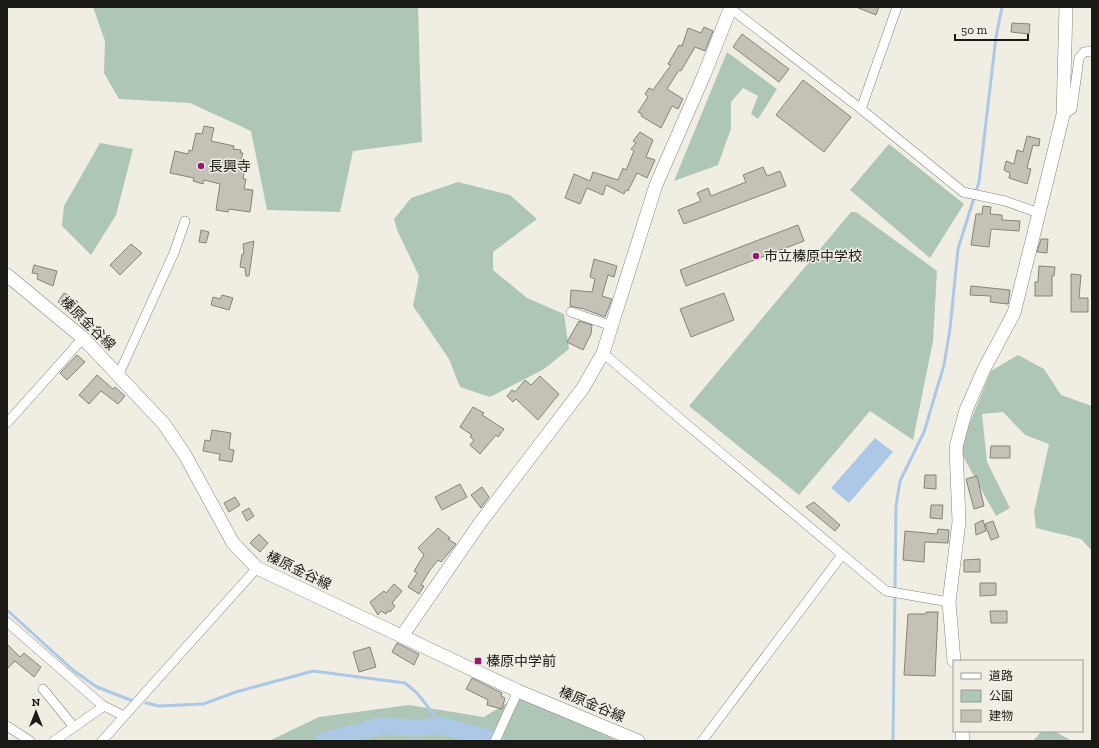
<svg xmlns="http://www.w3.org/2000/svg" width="1099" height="748" font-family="'Zilla Slab','Noto Sans JP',serif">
  <rect width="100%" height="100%" fill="#f0eee3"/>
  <path fill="#aec6b5" d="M 93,7 L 418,7 L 422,142 L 353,151 L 340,212 L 267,210 L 251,131 L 190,103 L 119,99 L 104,73 L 105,41 Z
    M 727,52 L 777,89 L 758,119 L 751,114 L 758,96 L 743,88 L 731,102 L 731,129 L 718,165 L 674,181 Z
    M 100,143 L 133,149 L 116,215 L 91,255 L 62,226 L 64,206 Z
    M 889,144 L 964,204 L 930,258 L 850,190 Z
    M 458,182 L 510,195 L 537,219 L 493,252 L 493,270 L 527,298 L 564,314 L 569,349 L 544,369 L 490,397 L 460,387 L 449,359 L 413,306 L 419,276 L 397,230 L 394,219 L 411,198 Z
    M 851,212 L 856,212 L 937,271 L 933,341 L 913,440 L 870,411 L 799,495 L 689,406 Z
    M 1018,355 L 1044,369 L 1061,395 L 1092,406 L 1092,551 L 1081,539 L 1036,528 L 1034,512 L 1049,444 L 1025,435 L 1003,412 L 982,414 L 987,462 L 1010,508 L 996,516 L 959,449 L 991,371 Z
    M 520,695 L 618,741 L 269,741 L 319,717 L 409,705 L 484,717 Z
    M 1042,731 L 1054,731 L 1072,741 L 1033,741 Z"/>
  <path fill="#adc8e6" d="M 875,438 L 893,452 L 849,503 L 831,488 Z"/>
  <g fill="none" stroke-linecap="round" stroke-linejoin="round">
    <path stroke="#adc8e6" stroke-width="3" d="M 7,610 L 74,671 L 97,687 L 133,701
      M 146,703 L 159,706 L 203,704 L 236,692 L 313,671 L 405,683 L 417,693 L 443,726
      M 893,741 L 896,506 L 900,481 L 924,432 L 944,365 L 950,329 L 958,249 L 979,182 L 996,37 L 1002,7"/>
    <path stroke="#adc8e6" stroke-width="17" d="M 323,741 L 382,726 L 415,728 L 443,726 L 497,741"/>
  </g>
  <path fill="#c4c2b7" stroke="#86847a" d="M 856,7 L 879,7 L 876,15 Z
    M 1012,23 L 1030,24 L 1029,34 L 1011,32 Z
    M 704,27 L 713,31 L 705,51 L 695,47 L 681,71 L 679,70 L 667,89 L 683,99 L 678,109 L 672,106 L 661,128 L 641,116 L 642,114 L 638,112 L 648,97 L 645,94 L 649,88 L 653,90 L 671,65 L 668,64 L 679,45 L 682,46 L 688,28 L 701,33 Z
    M 742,34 L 789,69 L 779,82 L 733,47 Z
    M 803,80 L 851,117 L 824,152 L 776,115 Z
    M 204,126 L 214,128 L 211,141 L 234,146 L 233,149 L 241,150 L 240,153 L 243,153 L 241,160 L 246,161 L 243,179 L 246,179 L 244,189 L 253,190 L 250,212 L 229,209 L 228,212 L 216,210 L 220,184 L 204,180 L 203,184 L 193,181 L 194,178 L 170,173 L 175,151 L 188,154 L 189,150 L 192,151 L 196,133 L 202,134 Z
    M 640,132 L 653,140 L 646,157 L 655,160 L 647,178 L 637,173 L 628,191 L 626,190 L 624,194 L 606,185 L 603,195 L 587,188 L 580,204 L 565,198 L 574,174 L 590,181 L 593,172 L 618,180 L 623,168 L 626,170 L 634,151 L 631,149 L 636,143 L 633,141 Z
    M 1027,136 L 1040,139 L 1039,146 L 1033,145 L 1027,168 L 1031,169 L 1027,184 L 1009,178 L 1010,173 L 1004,170 L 1006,161 L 1014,164 L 1017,150 L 1023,152 Z
    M 763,167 L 767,176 L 780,171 L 786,186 L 684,224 L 678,210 L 701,201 L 697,193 L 708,188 L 711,196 L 746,182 L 743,175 Z
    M 983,206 L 991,207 L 990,214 L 1002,215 L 1002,220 L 1020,221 L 1019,231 L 991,229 L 989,247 L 971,245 L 976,214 L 982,214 Z
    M 798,225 L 804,241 L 686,286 L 680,270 Z
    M 201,230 L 209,232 L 206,243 L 199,242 Z
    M 1041,239 L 1048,239 L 1047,253 L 1037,252 Z
    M 254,241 L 249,276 L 246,276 L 245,268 L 240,267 L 242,254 L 244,254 L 243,244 Z
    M 131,244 L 142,253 L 120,275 L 110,265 Z
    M 594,259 L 617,266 L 614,277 L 608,275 L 602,296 L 612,299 L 605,317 L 584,309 L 570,306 L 571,290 L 592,292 L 595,279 L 590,277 Z
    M 34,265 L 57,271 L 53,286 L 37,279 L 38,274 L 32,273 Z
    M 1039,266 L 1055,267 L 1054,276 L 1052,276 L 1052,296 L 1035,296 L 1035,282 L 1038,282 Z
    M 1071,274 L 1081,275 L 1079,298 L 1088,298 L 1088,312 L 1071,312 Z
    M 971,286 L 1010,290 L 1008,304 L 990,302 L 991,296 L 970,295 Z
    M 64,293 L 78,302 L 72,311 L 58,302 Z
    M 724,293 L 734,320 L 691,337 L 680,309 Z
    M 222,295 L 233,298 L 229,310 L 211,305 L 213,297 L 220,299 Z
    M 579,321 L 592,325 L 591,334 L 583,350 L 567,342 Z
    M 77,355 L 85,362 L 67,380 L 60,373 Z
    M 97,375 L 113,389 L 115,387 L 125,396 L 118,404 L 101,391 L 89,404 L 79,395 Z
    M 540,376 L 559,394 L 538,420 L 516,399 L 513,402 L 507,396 L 512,390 L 515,392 L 525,380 L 531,385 Z
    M 473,407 L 484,413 L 482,415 L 504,429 L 498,437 L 496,435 L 480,454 L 470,445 L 474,440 L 470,437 L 472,435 L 460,427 Z
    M 212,430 L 231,433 L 229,449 L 234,450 L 232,462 L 219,460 L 220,454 L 203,451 L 205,440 L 210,441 Z
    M 991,446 L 1010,446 L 1010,458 L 990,458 Z
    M 925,475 L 936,475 L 936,489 L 924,488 Z
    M 977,476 L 984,506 L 974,509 L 966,479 Z
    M 460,484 L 467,497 L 442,510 L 435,497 Z
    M 482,487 L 489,497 L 481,508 L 471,495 Z
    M 235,497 L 240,505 L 229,512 L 224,503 Z
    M 814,502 L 840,525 L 835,531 L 806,507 Z
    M 931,505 L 943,505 L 942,519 L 930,518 Z
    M 249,508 L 254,516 L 247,521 L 242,512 Z
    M 983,520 L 986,531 L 976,535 L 975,524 Z
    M 993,521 L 999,537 L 991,540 L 985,524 Z
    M 438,528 L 450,538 L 448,539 L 456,544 L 441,562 L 438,560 L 430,570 L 421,585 L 424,586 L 419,594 L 408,587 L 417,573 L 414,571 L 424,555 L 418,548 Z
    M 938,529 L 949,530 L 948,543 L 925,542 L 924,562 L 903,560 L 905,531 L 937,534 Z
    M 259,534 L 268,543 L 260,552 L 250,543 Z
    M 980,559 L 980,572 L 964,572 L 964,560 Z
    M 980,583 L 996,583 L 996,595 L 980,596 Z
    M 394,584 L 402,591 L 392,603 L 395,606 L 390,612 L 388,611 L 386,614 L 381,611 L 378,615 L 370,602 L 384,591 L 386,593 Z
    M 990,611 L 1007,611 L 1007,623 L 991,623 Z
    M 926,612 L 938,612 L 935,676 L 904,675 L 908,614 L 926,614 Z
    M 397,643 L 419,654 L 414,665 L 392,652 Z
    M 7,644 L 20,657 L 24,653 L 41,667 L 34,677 L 15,661 L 7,669 Z
    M 370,647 L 376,667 L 359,672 L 353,652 Z
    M 472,678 L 502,693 L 501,696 L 505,698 L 502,709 L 487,705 L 488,700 L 466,689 Z"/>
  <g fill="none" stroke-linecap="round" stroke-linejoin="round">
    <defs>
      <path id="street" d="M 730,8 L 861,109 L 963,192 L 1005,201 L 1039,213
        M 861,109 L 897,7
        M 1063,115 L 1072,109 L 1079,58 L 1084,52 L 1092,51
        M 571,312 L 612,326
        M 603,353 L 684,422 L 886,591 L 949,602
        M 118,376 L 174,253 L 185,221
        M 7,423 L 83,338
        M 7,622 L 102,705 L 124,716
        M 43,689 L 74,727 L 104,706
        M 7,726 L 30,741
        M 54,741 L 74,727
        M 102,741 L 257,568
        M 495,741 L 518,691
        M 702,741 L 842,555"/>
      <path id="secondary" d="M 7,275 L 83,338 L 164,424 L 185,455 L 233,543 L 257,568 L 518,691 L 638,741
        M 402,636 L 480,523 L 583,388 L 603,353 L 656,185 L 704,75 L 731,7
        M 954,661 L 949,602 L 959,522 L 956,447 L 966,410 L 984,369 L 1014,313 L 1039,213 L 1063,115 L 1066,7
        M 962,731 L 963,741"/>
    </defs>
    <use href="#street" stroke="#87857b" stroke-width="10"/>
    <use href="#secondary" stroke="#87857b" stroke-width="14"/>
    <use href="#street" stroke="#fff" stroke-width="9"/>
    <use href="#secondary" stroke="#fff" stroke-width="13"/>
  </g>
  <g fill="#961973" stroke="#f0eee3" stroke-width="1.5">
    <circle cx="201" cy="166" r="4"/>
    <circle cx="756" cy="256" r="4"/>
    <rect x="474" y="657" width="8" height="8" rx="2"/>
  </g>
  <g text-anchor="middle" stroke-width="3" stroke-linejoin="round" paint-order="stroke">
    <g font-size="14" fill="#1b1a16" stroke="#f0eee3" text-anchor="start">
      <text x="209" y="171">長興寺</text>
      <text x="764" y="261">市立榛原中学校</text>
      <text x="486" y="666">榛原中学前</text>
    </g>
    <g font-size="14" fill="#1b1a16" stroke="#f0eee3">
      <text transform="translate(88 323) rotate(44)" y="5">榛原金谷線</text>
      <text transform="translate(299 570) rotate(26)" y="5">榛原金谷線</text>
      <text transform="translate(592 704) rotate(23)" y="5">榛原金谷線</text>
    </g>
  </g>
  <rect width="1099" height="748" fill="none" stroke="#1b1a16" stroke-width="16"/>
  <rect x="953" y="660" width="130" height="72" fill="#f0eee3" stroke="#9b9991"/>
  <rect x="961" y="673" width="20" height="6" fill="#ffffff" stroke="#9b9991"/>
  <text x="989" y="680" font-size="12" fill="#1b1a16">道路</text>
  <rect x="961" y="690" width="20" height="12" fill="#aec6b5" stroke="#9b9991"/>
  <text x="989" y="700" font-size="12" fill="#1b1a16">公園</text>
  <rect x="961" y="710" width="20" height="12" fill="#c4c2b7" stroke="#9b9991"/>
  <text x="989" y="720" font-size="12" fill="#1b1a16">建物</text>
  <g transform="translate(36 712)" stroke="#f0eee3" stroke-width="3" paint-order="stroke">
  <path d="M0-3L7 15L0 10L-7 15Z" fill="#1b1a16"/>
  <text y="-6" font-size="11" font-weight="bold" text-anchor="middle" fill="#1b1a16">N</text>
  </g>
  <path d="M955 34v6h73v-6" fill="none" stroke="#1b1a16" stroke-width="2"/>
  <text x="961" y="34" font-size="12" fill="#1b1a16" stroke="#f0eee3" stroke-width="3" paint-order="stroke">50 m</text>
</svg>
